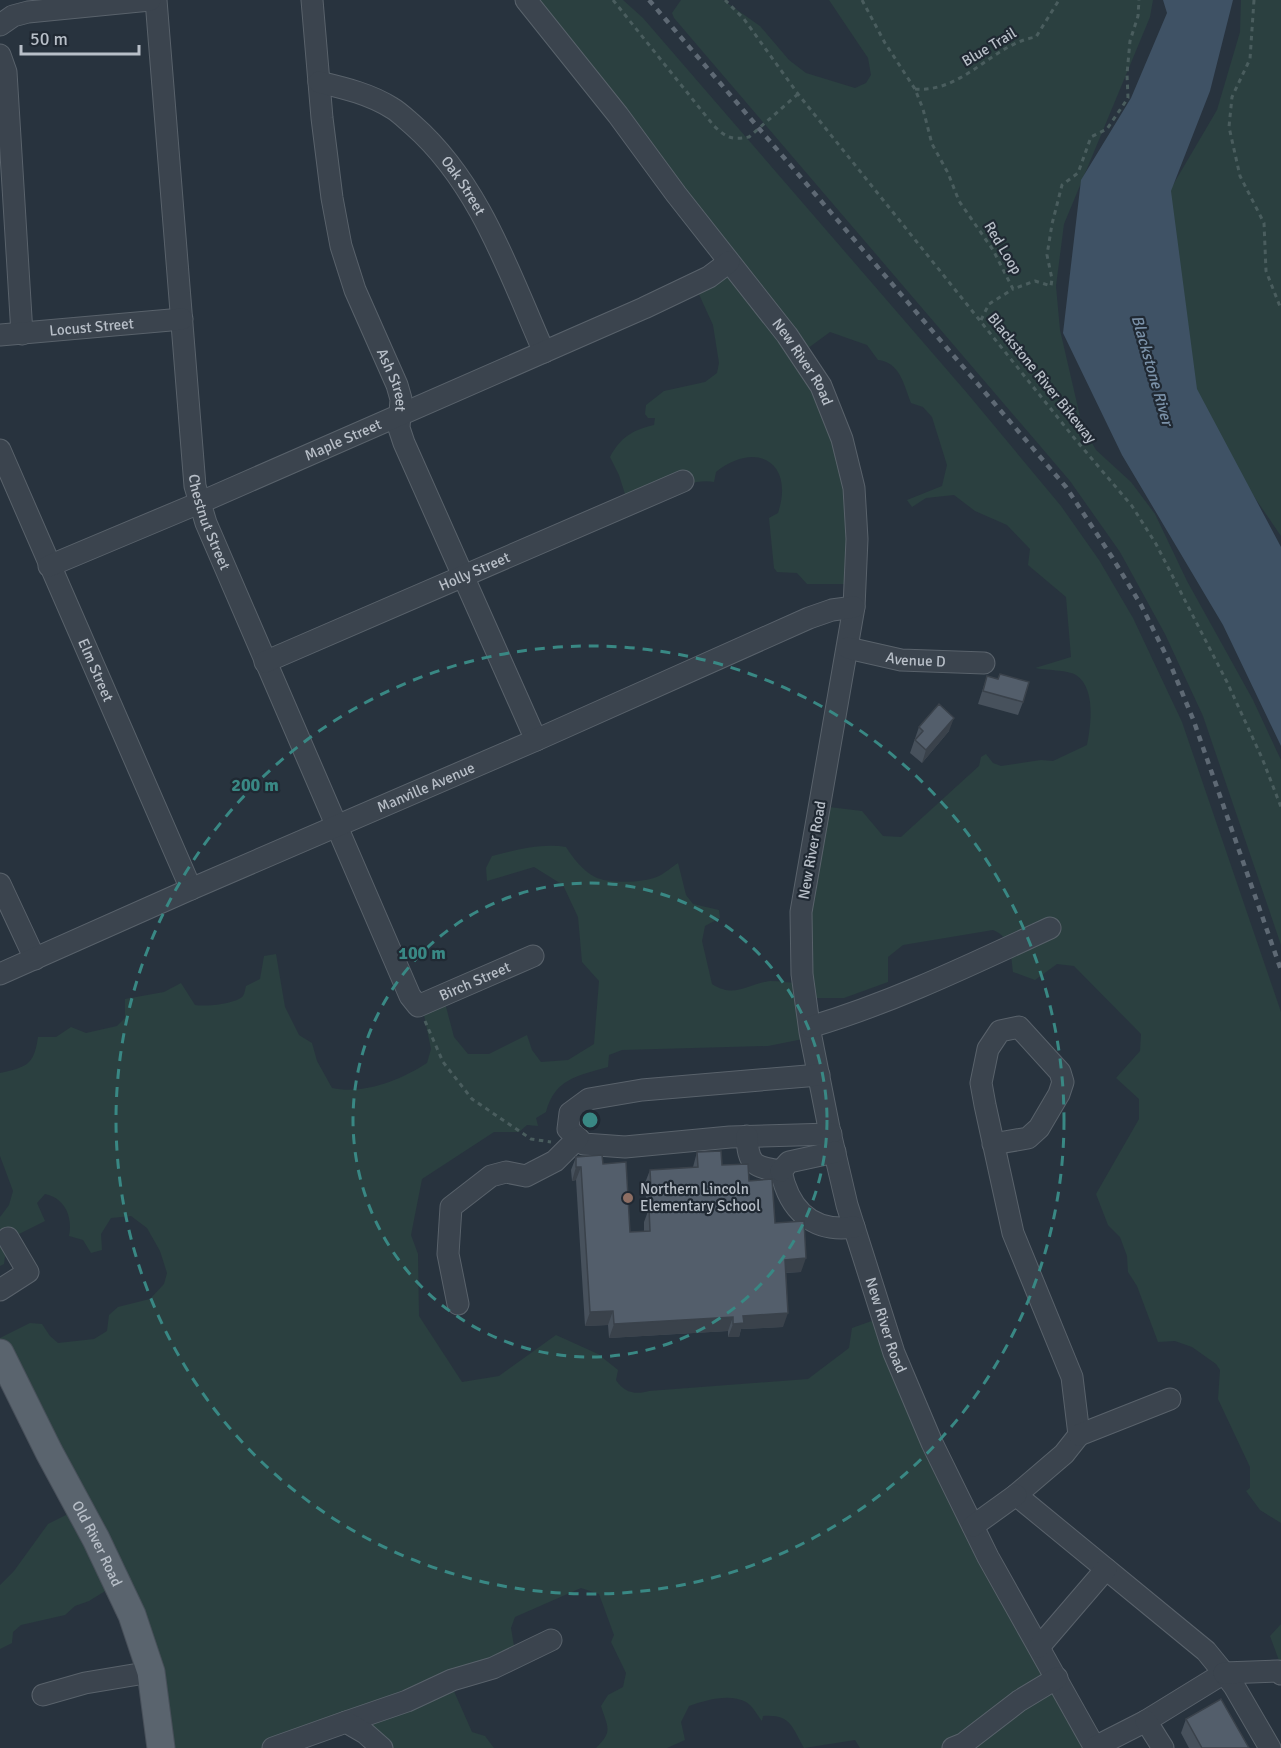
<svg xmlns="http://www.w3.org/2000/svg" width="1281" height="1748" font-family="Signika,sans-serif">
  <rect width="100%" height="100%" fill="#28333e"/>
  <path fill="#2b4040" d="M 525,0 L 623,0 L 643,18 L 967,393 L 1061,506 L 1099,560 L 1133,618 L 1182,722 L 1281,1012 L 1281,1523 L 1260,1510 L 1246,1491 L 1250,1488 L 1250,1467 L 1218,1399 L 1220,1370 L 1216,1364 L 1192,1347 L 1175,1341 L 1158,1342 L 1137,1286 L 1128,1272 L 1127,1256 L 1120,1237 L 1108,1225 L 1096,1194 L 1139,1119 L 1139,1099 L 1116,1078 L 1140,1051 L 1141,1034 L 1074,966 L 1057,964 L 1035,980 L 1013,972 C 1011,955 1011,937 993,930 L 903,945 L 888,957 L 888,982 L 844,998 L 807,998 L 808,1038 L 768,1046 L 622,1050 L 609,1055 L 608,1067 C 578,1076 555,1078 546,1112 L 536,1118 L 538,1126 L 527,1125 L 519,1132 L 494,1132 L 422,1179 L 411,1235 L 418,1254 L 419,1316 L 462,1382 L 499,1376 L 556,1335 L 598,1354 L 618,1370 L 616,1380 C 624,1393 636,1395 649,1391 L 808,1379 L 849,1348 L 852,1328 L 880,1318 L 920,1416 L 1097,1748 L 860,1748 L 855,1740 L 804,1748 C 792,1727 791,1714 763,1716 L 762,1721 C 757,1715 753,1706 746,1702 C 729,1693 706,1700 689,1706 L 681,1722 L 685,1740 L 667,1748 L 596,1748 C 613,1731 608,1728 601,1706 L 608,1695 L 623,1687 L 626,1673 L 611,1642 L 614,1635 L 599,1594 L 581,1588 L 515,1617 L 511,1628 L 516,1658 L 449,1680 L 472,1732 L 485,1736 L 494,1748 L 382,1748 L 352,1726 L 267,1748 L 159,1748 L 115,1585 L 89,1601 L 75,1606 L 65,1615 L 21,1625 L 13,1632 L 12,1643 L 0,1649 L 0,1585 L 14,1571 L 48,1524 L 76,1510 L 0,1377 L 0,1338 L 30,1323 L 42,1324 L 50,1336 L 58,1343 L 94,1339 L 107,1331 L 109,1315 L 118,1307 L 150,1299 L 164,1284 L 167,1273 L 160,1251 L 147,1228 L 131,1216 L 111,1218 L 101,1234 L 102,1250 L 91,1253 L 83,1240 L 69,1236 C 73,1217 65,1198 45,1194 L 37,1203 L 45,1221 L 7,1240 L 4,1264 L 0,1266 L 0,1217 L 9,1205 L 13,1191 L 0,1156 L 0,1073 C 26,1067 34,1066 38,1037 L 56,1037 L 71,1027 L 86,1033 L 117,1026 L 125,1018 L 125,999 L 164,992 L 181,983 L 195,1005 C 205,1007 236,1004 243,996 C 245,993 245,989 246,986 L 260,979 L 264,956 L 276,954 L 285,1007 L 299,1035 L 312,1043 L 317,1061 L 332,1088 C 363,1095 401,1080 427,1063 L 431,1049 L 423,1010 L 445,1003 L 454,1037 L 468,1054 L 489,1054 L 527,1035 L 532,1050 L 541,1062 L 568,1060 L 594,1044 L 599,981 L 582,962 L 578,917 L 563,885 L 534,867 L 487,881 L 486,868 L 492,856 C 515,850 542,843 566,847 C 573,858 582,870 595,877 C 608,884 645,883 659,876 C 665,873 672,867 678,863 L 686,895 L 693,904 L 719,910 L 720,918 L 705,926 L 702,941 L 712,984 C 735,999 747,984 770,981 C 781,981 793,983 803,984 L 804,913 L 829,807 L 862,811 L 883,836 L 901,837 L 979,766 L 981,757 L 986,754 L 993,763 L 1001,766 L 1041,760 L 1053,761 L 1087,745 C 1091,725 1096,688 1076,675 C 1068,670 1044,670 1035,668 L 1071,657 L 1066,597 L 1028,565 L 1030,549 L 1007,525 L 975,511 L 954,495 L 926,498 L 912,507 L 907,500 L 942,486 L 947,465 L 932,417 L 923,407 L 911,403 C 904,385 900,362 878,360 L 867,345 L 830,332 L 800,354 L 817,388 L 852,494 L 845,584 L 807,584 L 797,573 L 777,572 L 774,568 L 769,518 L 778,513 C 795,462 756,440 716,472 L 714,482 C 689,477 653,499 630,510 L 619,475 L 610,457 C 620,438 632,430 654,425 L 655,418 L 648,418 L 645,414 L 646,405 L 664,391 L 705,382 L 717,373 L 719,363 L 713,325 L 697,290 L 725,269 Z
    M 681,0 L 723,0 L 760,26 L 789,60 L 806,73 L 855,88 L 866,83 L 871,75 L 868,58 L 829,0 L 1153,0 L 1150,17 L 1064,224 L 1056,286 L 1060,330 L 1082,425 L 1096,450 L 1131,482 L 1155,514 L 1187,581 L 1253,700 L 1281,760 L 1281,945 L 1203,716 L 1165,634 L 1120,552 L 1070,481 L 674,18 L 672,13 Z
    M 1241,0 L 1281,0 L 1281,536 L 1181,390 L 1170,190 L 1217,110 L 1240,32 Z
    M 1281,1624 L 1281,1666 L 1270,1636 Z"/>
  <path fill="#3f5265" d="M 1163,0 L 1233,0 L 1210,91 L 1171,191 L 1197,389 L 1281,547 L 1281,746 L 1223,625 L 1122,455 L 1063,333 L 1081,180 L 1131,98 L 1167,13 Z"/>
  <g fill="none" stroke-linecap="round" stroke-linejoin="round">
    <defs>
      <g id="minor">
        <path id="s1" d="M 156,0 L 195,486 L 206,523 L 410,996 L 418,1006 L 533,956"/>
        <path id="s2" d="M 312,0 L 322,118 L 332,198 L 341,246 L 355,290 L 397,385 L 401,399 L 399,428 L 404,443 L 536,740"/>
        <path id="s3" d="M 526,0 L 618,115 L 676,194 L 787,335 L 821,386 L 842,439 L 854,488 L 857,539 L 854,607 L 801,912 L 802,974 L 810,1032 L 829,1128 L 847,1205 L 894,1353 L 932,1443 L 988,1557 L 1095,1748"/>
        <path d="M 0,25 L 13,16 L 28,12 L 150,0"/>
        <path d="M 0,55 L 6,72 L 22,334"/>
        <path id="s4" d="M 319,82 C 344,88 370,94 392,108 C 399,112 406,119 413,125 C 480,184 509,273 544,352"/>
        <path id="s5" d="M 0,335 L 182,319"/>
        <path id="s6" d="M 0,450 L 191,889"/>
        <path id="s7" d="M 49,566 L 199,503 L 644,308 L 709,277 L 729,262"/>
        <path id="s8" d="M 848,648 L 901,660 L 984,663"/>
        <path id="s9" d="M 265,662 L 683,481"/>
        <path d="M 0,884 L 35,959"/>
        <path id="s10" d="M 0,974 L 191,889 L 536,740 L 809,618 L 832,610 L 854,607"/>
        <path d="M 810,1027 C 894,1002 970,965 1050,928"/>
        <path d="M 819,1075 L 642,1090 L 589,1099 L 570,1113 L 568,1129 L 584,1144 L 625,1147 L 730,1137 L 831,1134"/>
        <path d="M 747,1136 C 748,1165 754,1167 781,1171"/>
        <path d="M 993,1144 L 1028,1138 L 1039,1128 L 1059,1094 L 1063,1082 L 1060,1072 L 1019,1027 L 1000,1031 L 988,1049 L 981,1083 L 985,1105 L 1013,1233 L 1072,1377 L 1079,1435 L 1064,1454 L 1016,1495 L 1206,1651 L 1224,1673 L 1146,1721 L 1095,1747"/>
        <path d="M 781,1171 C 789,1210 813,1233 854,1227"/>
        <path d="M 781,1171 L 789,1162 L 835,1152"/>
        <path d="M 0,1290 L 28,1272 L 8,1238"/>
        <path d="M 458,1304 L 448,1254 L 451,1207 L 491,1176 L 506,1172 L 526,1176 L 555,1161 L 578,1138"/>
        <path d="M 1079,1435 L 1170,1399"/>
        <path d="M 973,1526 L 1016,1495"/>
        <path d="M 1039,1647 L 1106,1569"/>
        <path d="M 1224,1673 L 1234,1686 L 1270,1748"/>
        <path d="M 1224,1673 L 1278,1671 L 1281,1674"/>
        <path d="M 43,1695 L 85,1683 L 151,1672"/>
        <path d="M 1146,1721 L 1163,1748"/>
        <path d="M 346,1722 L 407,1701 L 452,1680 L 493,1668 L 551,1640"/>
        <path d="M 273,1748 L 346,1722 L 365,1733 L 382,1748"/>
        <path d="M 953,1748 L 963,1744 L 1019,1701 L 1057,1678"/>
      </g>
      <g id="major">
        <path id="s11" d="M 0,1353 L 49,1452 L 96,1539 L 132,1615 L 151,1672 L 161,1748"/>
      </g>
    </defs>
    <use href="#minor" stroke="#59626b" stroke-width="23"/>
    <use href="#major" stroke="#48505a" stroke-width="29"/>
    <path stroke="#4a5d5e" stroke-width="3" stroke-dasharray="4.5 4.5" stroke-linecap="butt" d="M 613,0 L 714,126 C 727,138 731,140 749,137 L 798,94
      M 725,0 L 744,19 L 798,94 L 1075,439 L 1132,506 L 1156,544 L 1227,682 L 1262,758 L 1281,807
      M 862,0 L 885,43 L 915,89 L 923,109 L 932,144 L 948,173 L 959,201 L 993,250 L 1013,289 L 1035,281 L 1051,286 L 1052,279 L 1047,255 L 1052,224 L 1062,185 L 1078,173 L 1091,137 L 1107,129 L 1128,98 L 1127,74 L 1130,41 L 1138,16 L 1139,0
      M 1254,0 L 1250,59 L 1232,97 L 1229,127 L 1240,176 L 1264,223 L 1266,271 L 1281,309
      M 915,89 C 964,93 992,44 1036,37 L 1059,0
      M 981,320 L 989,304 L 1013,289
      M 425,1021 L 443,1062 L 472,1099 L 531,1139 L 551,1142"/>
    <use href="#minor" stroke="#3b444e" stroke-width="21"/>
    <use href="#major" stroke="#5a646e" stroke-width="27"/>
    <path stroke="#5e6974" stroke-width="4.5" stroke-dasharray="6 6" stroke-linecap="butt" d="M 649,0 L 1066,487 L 1112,557 L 1141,605 L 1169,661 L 1193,719 L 1281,970"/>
  </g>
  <path fill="#47515c" d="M 987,676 L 1023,702 L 1018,715 L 978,704 Z
    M 919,727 L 949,731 L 922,763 L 910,753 Z
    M 697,1152 L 749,1181 L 775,1223 L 801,1272 L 785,1273 L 783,1327 L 741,1329 L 739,1337 L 728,1337 L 728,1331 L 609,1338 L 608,1325 L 585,1326 L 576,1180 L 572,1181 L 571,1170 L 576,1157 L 603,1164 L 630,1232 L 644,1231 L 644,1222 L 647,1214 L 645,1183 L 650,1170 L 693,1167 Z
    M 1186,1719 L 1249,1748 L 1189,1748 L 1181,1733 Z"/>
  <path fill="#3a424b" d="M 954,718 L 949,731 L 922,763 L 926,750 Z
    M 576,1167 L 581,1167 L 576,1180 L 572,1181 Z
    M 806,1258 L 801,1272 L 780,1273 L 785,1260 Z
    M 613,1311 L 608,1325 L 585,1326 L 590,1312 Z
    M 788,1313 L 783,1327 L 741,1329 L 739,1337 L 728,1337 L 733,1324 L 743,1316 Z
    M 733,1317 L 728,1331 L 609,1338 L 614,1324 Z"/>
  <path fill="#535e6b" stroke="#3a424b" stroke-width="1.5" d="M 1000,674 L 1029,682 L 1023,702 L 983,691 L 987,676 L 998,679 Z
    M 939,704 L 954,718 L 926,750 L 915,740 L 923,731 L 919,727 Z
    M 721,1151 L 722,1165 L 748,1164 L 749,1181 L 772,1179 L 775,1223 L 804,1221 L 806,1258 L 785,1260 L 788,1313 L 743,1316 L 744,1323 L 733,1324 L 733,1317 L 614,1324 L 613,1311 L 590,1312 L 581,1167 L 576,1167 L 576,1157 L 602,1155 L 603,1164 L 626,1162 L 630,1232 L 650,1231 L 649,1208 L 652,1208 L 650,1170 L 698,1167 L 697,1152 Z
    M 1221,1699 L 1249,1748 L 1202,1748 L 1186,1719 Z"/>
  <g fill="none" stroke="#398884" stroke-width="3" stroke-dasharray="10 8">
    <circle cx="590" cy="1120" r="237"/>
    <circle cx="590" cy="1120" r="474"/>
  </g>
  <circle fill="#8d6e63" stroke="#202933" stroke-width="2" cx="628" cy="1198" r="6"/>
  <g text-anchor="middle" stroke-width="4.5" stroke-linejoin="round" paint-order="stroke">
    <g font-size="15" fill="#b8bfc8" stroke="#202933">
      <text transform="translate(989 47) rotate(-31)" y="5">Blue Trail</text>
      <text dy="5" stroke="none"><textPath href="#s4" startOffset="184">Oak Street</textPath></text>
      <text transform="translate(1003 248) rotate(59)" y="5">Red Loop</text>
      <text dy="5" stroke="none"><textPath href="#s5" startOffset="92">Locust Street</textPath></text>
      <text dy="5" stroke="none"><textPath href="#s3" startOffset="456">New River Road</textPath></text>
      <text transform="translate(1042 378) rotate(51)" y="5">Blackstone River Bikeway</text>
      <text dy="5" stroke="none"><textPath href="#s2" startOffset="392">Ash Street</textPath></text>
      <text dy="5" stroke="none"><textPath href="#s7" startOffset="320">Maple Street</textPath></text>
      <text dy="5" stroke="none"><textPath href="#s1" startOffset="526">Chestnut Street</textPath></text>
      <text dy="5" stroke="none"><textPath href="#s9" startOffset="228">Holly Street</textPath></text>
      <text dy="5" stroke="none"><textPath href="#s8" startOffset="69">Avenue D</textPath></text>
      <text dy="5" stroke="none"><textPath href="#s6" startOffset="240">Elm Street</textPath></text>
      <text dy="5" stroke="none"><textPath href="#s10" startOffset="465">Manville Avenue</textPath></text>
      <text transform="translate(812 850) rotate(-80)" y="5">New River Road</text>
      <text dy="5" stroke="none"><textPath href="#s1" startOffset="1116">Birch Street</textPath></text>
      <text dy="5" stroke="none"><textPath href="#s3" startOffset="1446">New River Road</textPath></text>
      <text dy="5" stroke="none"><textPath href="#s11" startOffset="214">Old River Road</textPath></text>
    </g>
    <g font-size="15" fill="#b8bfc8" stroke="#202933" text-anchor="start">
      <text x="640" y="1194">Northern Lincoln<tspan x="640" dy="17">Elementary School</tspan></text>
    </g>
    <g font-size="16" font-style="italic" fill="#7b92a9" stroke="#202933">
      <text transform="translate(1153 370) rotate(74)" y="6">Blackstone River</text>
    </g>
  </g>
  <circle cx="590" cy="1120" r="9" fill="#398884" stroke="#202933" stroke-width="3"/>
  <g font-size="18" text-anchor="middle" font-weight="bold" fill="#398884" stroke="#202933" stroke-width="4.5" stroke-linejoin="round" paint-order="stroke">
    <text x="255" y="791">200 m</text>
    <text x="422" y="959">100 m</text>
  </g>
  <path d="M21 45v9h118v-9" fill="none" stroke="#b8bfc8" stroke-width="3"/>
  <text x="30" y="45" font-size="18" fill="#b8bfc8" stroke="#202933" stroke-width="4.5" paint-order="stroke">50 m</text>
</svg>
